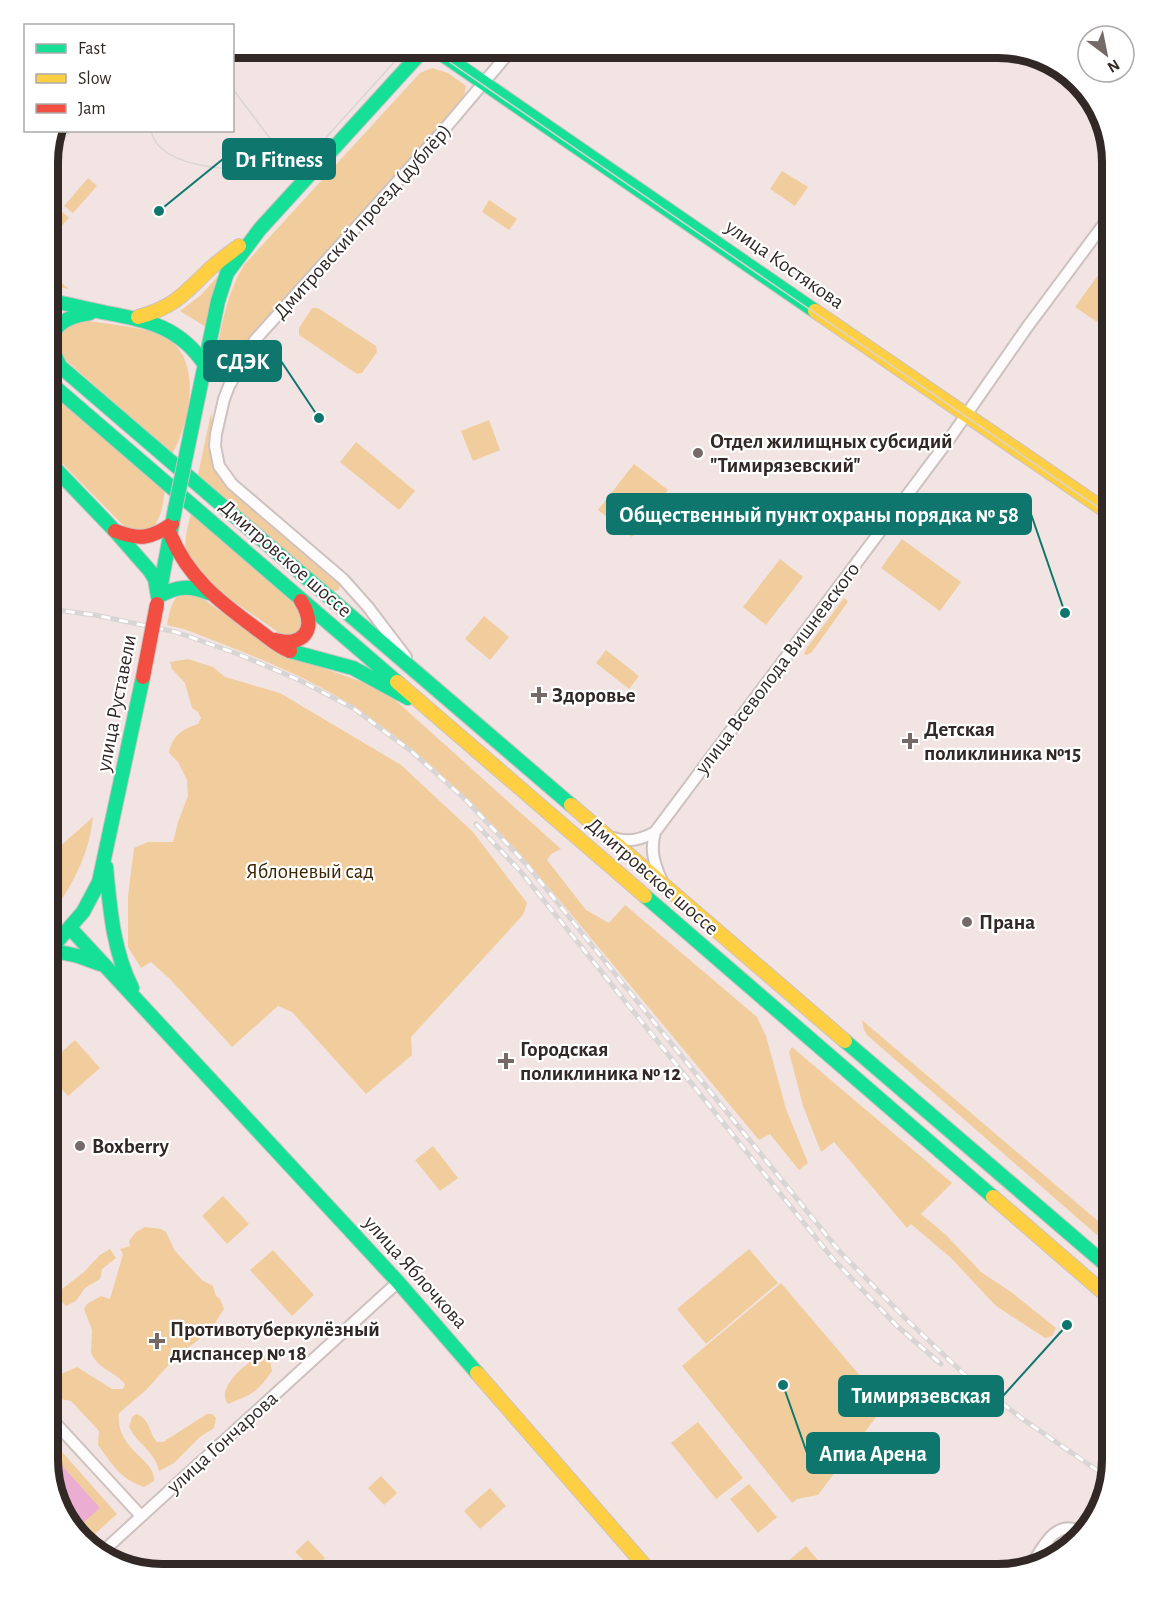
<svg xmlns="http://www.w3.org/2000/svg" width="1160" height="1623" font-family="'Alegreya Sans',sans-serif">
  <rect width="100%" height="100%" fill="#f2e4e2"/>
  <path fill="#f1cd9e" d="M 466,48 L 504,48 L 499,53 L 484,61 Z
    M 432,68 L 448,73 L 466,86 L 463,102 L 212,380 C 219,341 223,300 244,265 L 420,73 Z
    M 782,171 L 808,187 L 795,206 L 770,189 Z
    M 88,178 L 97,186 L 73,213 L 64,206 Z
    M 489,200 L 517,219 L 509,230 L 482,212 Z
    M 60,210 L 69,218 L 58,230 L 49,223 Z
    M 1112,256 L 1112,332 L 1075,307 Z
    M 48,272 L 69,289 L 48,285 Z
    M 219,275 L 216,283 L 206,327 L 180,311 L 201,295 Z
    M 312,308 L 318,308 L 376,346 L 377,352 L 362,373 L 357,374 L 299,335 L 299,328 Z
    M 83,320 C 107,324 133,326 156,333 C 205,349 192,420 172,454 L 59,354 L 58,337 L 64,326 Z
    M 48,391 L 165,490 C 162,507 162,522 147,532 L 126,528 L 48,449 Z
    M 211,413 C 216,442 201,455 225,482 L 340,584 L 339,590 L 332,591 L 198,475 Z
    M 489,420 L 500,450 L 473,461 L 461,431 Z
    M 356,442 L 415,491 L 399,510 L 340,462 Z
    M 634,464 L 668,490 L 632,537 L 598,510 Z
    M 191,513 L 301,609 L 305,615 L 298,635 L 283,636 C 261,619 196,580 187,555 C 183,542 188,526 191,513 Z
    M 902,539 L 961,582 L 940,611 L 881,568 Z
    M 780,559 L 803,577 L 766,625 L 743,607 Z
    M 184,592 L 195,593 L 277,652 L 374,686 L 394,699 L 561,849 L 551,854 L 547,860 L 586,910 L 609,923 L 625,905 L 757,1017 L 766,1036 L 786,1109 L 808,1163 L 799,1170 L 770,1134 L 759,1140 C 706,1076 653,1013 600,949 C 527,860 453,772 356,708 C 302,673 243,652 184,629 L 167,625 C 170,611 171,598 184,592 Z
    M 844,598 L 848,601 L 847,603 L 812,652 L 807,655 L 804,654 L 806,649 Z
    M 484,616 L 509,637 L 490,660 L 465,639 Z
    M 606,650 L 639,676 L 629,689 L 596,663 Z
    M 188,659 L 213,667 L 225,677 L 280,693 L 401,765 L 473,832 L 527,903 L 523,915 L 411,1037 L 412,1055 L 366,1094 L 292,1012 L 278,1006 L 232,1047 L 170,979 L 151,962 L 141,968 L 128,947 L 128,896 L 134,848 L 148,842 L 173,842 L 178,822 L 188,796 L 187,780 L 178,762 L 169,753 C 172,736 182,729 198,724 L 201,718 L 198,712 L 192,708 L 185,683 L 172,669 L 170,662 Z
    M 93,817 C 89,856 71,888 48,919 L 48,857 Z
    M 862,1020 L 1112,1233 L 1112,1248 L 867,1035 L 864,1030 Z
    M 75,1040 L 100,1068 L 68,1096 L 48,1075 L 48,1064 Z
    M 792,1047 L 952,1183 L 921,1214 L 946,1235 L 981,1272 L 1011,1292 L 1056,1328 L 1052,1336 L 1045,1338 L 996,1306 L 951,1258 L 911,1224 L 907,1228 L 834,1142 L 821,1152 L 803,1106 L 789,1052 Z
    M 433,1146 L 458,1178 L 440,1191 L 415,1160 Z
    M 223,1196 L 249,1224 L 227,1244 L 202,1216 Z
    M 145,1227 L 161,1229 L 166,1232 L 175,1251 L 202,1280 L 213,1286 L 216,1296 L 220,1299 L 224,1309 L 210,1331 L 176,1357 L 146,1390 L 119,1413 C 115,1451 156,1458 154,1481 L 144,1487 C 119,1478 113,1465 98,1445 L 99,1431 L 71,1401 L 60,1399 L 48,1392 L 61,1374 L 77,1367 L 112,1389 L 123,1389 L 125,1384 C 114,1371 99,1370 91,1353 L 92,1330 L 84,1309 L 87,1304 L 101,1296 L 110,1299 L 123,1254 L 120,1249 L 130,1246 L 129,1241 L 136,1232 Z
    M 110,1249 L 116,1258 L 102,1269 L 100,1279 L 85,1288 L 76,1301 L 66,1306 L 57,1297 L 48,1305 L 49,1299 L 84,1272 L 100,1255 Z
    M 749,1249 L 778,1283 L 706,1344 L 677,1309 Z
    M 273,1250 L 314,1295 L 292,1316 L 250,1270 Z
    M 781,1283 L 885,1405 L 818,1495 L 797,1499 L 792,1503 L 682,1366 Z
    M 264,1354 L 269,1355 L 272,1371 C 257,1393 252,1394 228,1404 C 214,1388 250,1359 264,1354 Z
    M 136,1414 C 150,1418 149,1433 157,1442 L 163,1442 L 207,1414 L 212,1414 L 216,1418 L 214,1428 L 200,1437 L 174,1463 L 159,1471 C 155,1451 138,1445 129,1427 L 132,1417 Z
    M 698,1422 L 743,1478 L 716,1499 L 671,1443 Z
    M 48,1436 L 117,1514 L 87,1541 L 64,1518 L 48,1460 Z
    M 381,1476 L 397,1493 L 384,1505 L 368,1488 Z
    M 749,1484 L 777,1517 L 758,1533 L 730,1499 Z
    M 490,1488 L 506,1506 L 480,1529 L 464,1511 Z
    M 308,1540 L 325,1558 L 312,1569 L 295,1552 Z
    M 806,1546 L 827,1571 L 822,1575 L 771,1575 Z"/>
  <path fill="#ecadd2" d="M 48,1450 L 100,1508 L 75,1530 L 64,1518 L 48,1460 Z"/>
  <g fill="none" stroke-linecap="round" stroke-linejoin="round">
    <defs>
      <path id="street" d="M 406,657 L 368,607 L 343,579 L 232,484 L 219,466 L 215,446 L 216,434 L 224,399 L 229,386 L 255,340 L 442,132 L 513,48
        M 613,838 C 628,843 641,840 655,832
        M 661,879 C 654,863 650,850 655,832 L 950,438 L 1028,326 L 1112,213
        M 48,1415 L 141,1516
        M 100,1554 L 398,1282
        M 1031,1566 C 1043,1547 1055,1518 1082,1532"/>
      <path id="fast" d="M 433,48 L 815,311
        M 48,300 C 68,304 87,309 107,313 C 149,321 180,327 205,365
        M 48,356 L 571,805
        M 60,366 C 42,334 56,318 90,313
        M 48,381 L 397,682
        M 188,446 L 218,301 L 227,273 L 260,229 L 425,48
        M 48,461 L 115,531 L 150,571 L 155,579 L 158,597
        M 160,590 L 174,514
        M 158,597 C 176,586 190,585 209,593
        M 290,651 L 353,668 L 408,698
        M 106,867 C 110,909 113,950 132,988
        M 645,896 L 993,1197
        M 70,928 L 398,1282 L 477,1373
        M 50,950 L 78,956 L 100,964
        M 48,952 L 83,912 L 99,882 L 143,677
        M 845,1041 L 1112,1270"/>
      <path id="slow" d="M 815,311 L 1112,515
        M 138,317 C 176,307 185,292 212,267 C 221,259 230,253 239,246
        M 397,682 L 645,896
        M 571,805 L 845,1041
        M 993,1197 L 1112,1300
        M 477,1373 L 653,1575"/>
      <path id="jam" d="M 115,531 C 140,540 150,539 172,524
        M 170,534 C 189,579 220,602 258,630 C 268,637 278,647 290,651
        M 275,640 C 281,641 289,643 294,641 C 314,635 310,615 301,601"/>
    </defs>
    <use href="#street" stroke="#cdc2c0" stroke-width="14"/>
    <use href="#fast" stroke="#cdc2c0" stroke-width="16"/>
    <use href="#slow" stroke="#cdc2c0" stroke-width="16"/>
    <use href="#jam" stroke="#cdc2c0" stroke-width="16"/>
    <use href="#street" stroke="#fdfbfb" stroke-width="10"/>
    <use href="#fast" stroke="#16e098" stroke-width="14"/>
    <use href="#slow" stroke="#ffcf43" stroke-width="14"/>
    <use href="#jam" stroke="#f24e42" stroke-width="14"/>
    <path stroke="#d8d5d4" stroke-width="1.5" d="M 232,88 L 272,141 C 286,151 302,153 316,143
      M 151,130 C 158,173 255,173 287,166 C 301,163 312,152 321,143 L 398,58 C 410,50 421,47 435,52 L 1112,517"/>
    <defs>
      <path id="rail" d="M 49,154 L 69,130
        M 48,609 L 95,615 L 176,632 L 238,654 L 299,680 L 353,708 L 411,751 L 466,800 L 527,865 L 840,1252 L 906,1319 L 965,1375 L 1024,1420 L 1107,1477
        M 476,824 L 521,872 L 833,1259 L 897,1326 L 941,1364"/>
    </defs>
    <use href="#rail" stroke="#d8d5d4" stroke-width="5"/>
    <use href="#rail" stroke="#fff" stroke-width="3" stroke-dasharray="9" stroke-linecap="butt"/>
    <defs>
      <path id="fast-bridge" d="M 174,514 L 188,446"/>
      <path id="jam-bridge" d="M 143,677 L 157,604"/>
    </defs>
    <use href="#fast-bridge" stroke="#cdc2c0" stroke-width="16" stroke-linecap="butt"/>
    <use href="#jam-bridge" stroke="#cdc2c0" stroke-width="16" stroke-linecap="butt"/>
    <use href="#fast-bridge" stroke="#16e098" stroke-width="14"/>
    <use href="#jam-bridge" stroke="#f24e42" stroke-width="14"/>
  </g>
  <g fill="#756a68" stroke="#fff" stroke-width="2">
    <circle cx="698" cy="453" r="6"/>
    <path d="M536 686h6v6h6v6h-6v6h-6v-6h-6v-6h6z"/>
    <path d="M907 732h6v6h6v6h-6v6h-6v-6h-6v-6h6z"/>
    <circle cx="967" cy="922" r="6"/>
    <path d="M503 1052h6v6h6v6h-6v6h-6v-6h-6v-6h6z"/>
    <circle cx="80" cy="1146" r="6"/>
    <path d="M154 1332h6v6h6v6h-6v6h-6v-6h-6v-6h6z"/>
  </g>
  <g text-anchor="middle" stroke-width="4.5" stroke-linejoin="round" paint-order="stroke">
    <g font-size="21" fill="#322927" stroke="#fff">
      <text transform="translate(362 221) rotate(-48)" y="7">Дмитровский проезд (дублёр)</text>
      <text transform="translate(785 264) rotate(35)" y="7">улица Костякова</text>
      <text transform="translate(286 558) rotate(41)" y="7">Дмитровское шоссе</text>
      <text transform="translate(777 668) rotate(-53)" y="7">улица Всеволода Вишневского</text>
      <text transform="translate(116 703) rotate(-79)" y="7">улица Руставели</text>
      <text transform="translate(653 876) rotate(41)" y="7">Дмитровское шоссе</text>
      <text transform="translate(416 1272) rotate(48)" y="7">улица Яблочкова</text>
      <text transform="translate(222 1442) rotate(-42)" y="7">улица Гончарова</text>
    </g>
    <g font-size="21" font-weight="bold" fill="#322927" stroke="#fff" text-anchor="start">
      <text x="710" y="448">Отдел жилищных субсидий<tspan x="710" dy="24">"Тимирязевский"</tspan></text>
      <text x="552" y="702">Здоровье</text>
      <text x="924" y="736">Детская<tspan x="924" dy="24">поликлиника №15</tspan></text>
      <text x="979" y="929">Прана</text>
      <text x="520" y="1056">Городская<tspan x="520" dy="24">поликлиника № 12</tspan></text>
      <text x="92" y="1153">Boxberry</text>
      <text x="170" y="1336">Противотуберкулёзный<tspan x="170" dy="24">диспансер № 18</tspan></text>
    </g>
    <g font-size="21" fill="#3a2500" stroke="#fff">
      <text x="310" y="878">Яблоневый сад</text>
    </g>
  </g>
  <path d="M0 0H1160V1623H0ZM162 58H998A104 104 0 0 1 1102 162V1460A104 104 0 0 1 998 1564H162A104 104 0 0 1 58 1460V162A104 104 0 0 1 162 58Z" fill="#fff" fill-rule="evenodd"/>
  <path fill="none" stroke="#322927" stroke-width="8" d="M162 58H998A104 104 0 0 1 1102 162V1460A104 104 0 0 1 998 1564H162A104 104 0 0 1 58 1460V162A104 104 0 0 1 162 58Z"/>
  <path fill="none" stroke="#0f766e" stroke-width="2" d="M159 211L223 159M319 418L281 361M1065 613L1031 514M1067 1325L1003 1396M783 1385L807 1453"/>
  <g fill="#0f766e" stroke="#fff" stroke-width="2">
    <circle cx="159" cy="211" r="6"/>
    <circle cx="319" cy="418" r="6"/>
    <circle cx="1065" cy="613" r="6"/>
    <circle cx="1067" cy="1325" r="6"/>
    <circle cx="783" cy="1385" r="6"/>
  </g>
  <g fill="#0f766e" stroke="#0f766e" stroke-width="2">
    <rect x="223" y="139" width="112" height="40" rx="6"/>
    <rect x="204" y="341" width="77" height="40" rx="6"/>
    <rect x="607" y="494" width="424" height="40" rx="6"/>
    <rect x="839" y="1376" width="164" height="40" rx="6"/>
    <rect x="807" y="1433" width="132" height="40" rx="6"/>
  </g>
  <g font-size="22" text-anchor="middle" font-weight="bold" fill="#fff">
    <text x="279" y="167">D1 Fitness</text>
    <text x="243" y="369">СДЭК</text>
    <text x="819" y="522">Общественный пункт охраны порядка № 58</text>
    <text x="921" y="1403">Тимирязевская</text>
    <text x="873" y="1461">Апиа Арена</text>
  </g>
  <rect x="24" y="24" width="210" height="108" fill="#ffffff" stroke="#ada9a9" stroke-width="1.5"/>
  <rect x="36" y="44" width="30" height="9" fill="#16e098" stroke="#ada9a9" stroke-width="1.5"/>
  <text x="78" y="54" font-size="18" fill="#322927">Fast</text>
  <rect x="36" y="74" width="30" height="9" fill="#ffcf43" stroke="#ada9a9" stroke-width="1.5"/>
  <text x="78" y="84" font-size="18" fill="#322927">Slow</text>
  <rect x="36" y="104" width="30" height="9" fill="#f24e42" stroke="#ada9a9" stroke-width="1.5"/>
  <text x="78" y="114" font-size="18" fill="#322927">Jam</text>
  <g transform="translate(1106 54) rotate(148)"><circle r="28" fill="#ffffff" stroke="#ada9a9" stroke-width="1.5"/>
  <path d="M0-4.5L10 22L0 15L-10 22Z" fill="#756a68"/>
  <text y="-9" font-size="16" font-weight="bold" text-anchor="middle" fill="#322927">N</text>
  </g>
</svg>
